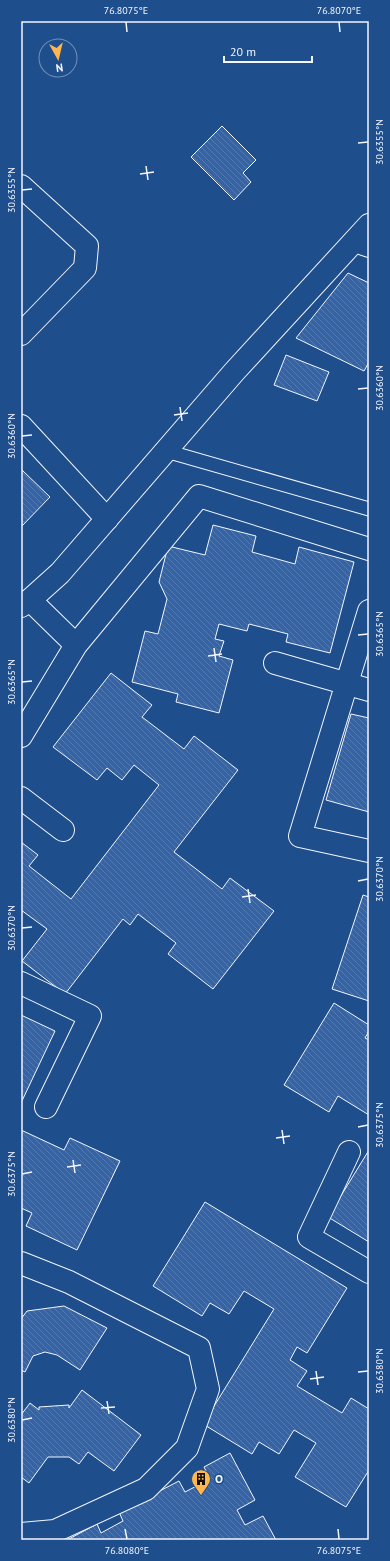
<svg xmlns="http://www.w3.org/2000/svg" width="390" height="1561" font-family="'PT Sans',sans-serif">
  <defs>
    <pattern id="building-back-hatch" width="6" height="6" patternUnits="userSpaceOnUse"><rect width="6" height="6" fill="#3563a3"/><path d="M-1 5l2 2M0 0l6 6M5-1l2 2" fill="none" stroke="#537ab1"/></pattern>
  </defs>
  <rect width="100%" height="100%" fill="#1f4e8c"/>
  <path fill="url(#building-back-hatch)" stroke="#f2f6ff" d="M 222,126 L 256,160 L 243,173 L 251,182 L 234,200 L 191,157 Z
    M 348,273 L 369,283 L 369,362 L 364,371 L 296,338 Z
    M 286,355 L 329,372 L 317,401 L 274,385 Z
    M 21,469 L 50,497 L 21,527 Z
    M 213,525 L 256,536 L 252,552 L 295,564 L 299,547 L 354,562 L 330,653 L 286,642 L 288,634 L 249,624 L 247,631 L 219,624 L 215,639 L 224,641 L 219,656 L 233,660 L 219,713 L 176,702 L 178,694 L 132,682 L 145,631 L 158,634 L 167,599 L 159,582 L 168,546 L 205,555 Z
    M 111,673 L 152,705 L 142,717 L 184,749 L 194,736 L 238,770 L 174,852 L 222,889 L 230,878 L 274,911 L 213,989 L 168,954 L 176,943 L 138,914 L 130,925 L 123,919 L 65,994 L 22,961 L 47,929 L 21,910 L 21,842 L 38,855 L 29,866 L 71,899 L 159,785 L 134,765 L 122,780 L 107,768 L 97,780 L 53,747 Z
    M 351,714 L 369,718 L 369,812 L 326,800 Z
    M 363,895 L 369,897 L 369,1001 L 332,989 Z
    M 334,1003 L 369,1025 L 369,1031 L 365,1038 L 369,1040 L 369,1115 L 338,1096 L 329,1112 L 284,1085 Z
    M 21,1015 L 55,1031 L 21,1103 Z
    M 21,1130 L 64,1150 L 70,1138 L 120,1161 L 77,1250 L 26,1226 L 32,1213 L 21,1208 Z
    M 369,1150 L 369,1242 L 328,1217 Z
    M 205,1202 L 347,1288 L 307,1353 L 297,1347 L 290,1360 L 307,1371 L 297,1386 L 342,1413 L 351,1398 L 369,1409 L 369,1470 L 346,1507 L 295,1477 L 316,1443 L 294,1430 L 279,1454 L 259,1442 L 252,1454 L 203,1424 L 274,1309 L 244,1291 L 229,1314 L 210,1303 L 202,1316 L 153,1286 Z
    M 64,1306 L 107,1328 L 80,1370 L 57,1355 L 45,1352 L 33,1356 L 25,1372 L 21,1370 L 21,1319 L 27,1311 Z
    M 82,1390 L 141,1435 L 114,1471 L 88,1452 L 79,1464 L 69,1457 L 48,1457 L 29,1483 L 21,1477 L 21,1415 L 30,1403 L 39,1410 L 39,1407 L 69,1405 L 69,1408 Z
    M 230,1453 L 255,1500 L 237,1510 L 245,1525 L 263,1516 L 276,1540 L 67,1540 L 97,1524 L 101,1533 L 123,1521 L 119,1512 L 179,1481 L 185,1492 L 210,1479 L 204,1467 Z"/>
  <g fill="none" stroke-linecap="round" stroke-linejoin="round">
    <defs>
      <path id="lane" d="M 166,451 L 369,509"/>
      <path id="street" d="M 21,186 L 87,246 L 85,268 L 21,334
        M 355,241 L 369,246
        M 21,426 L 107,519
        M 30,600 L 76,645 L 199,496 L 369,549
        M 369,611 L 300,836 L 369,851
        M 275,663 L 369,690
        M 21,736 L 76,645
        M 21,798 L 63,830
        M 21,983 L 90,1016 L 46,1107
        M 349,1152 L 309,1237 L 369,1272
        M 21,1263 L 69,1282 L 199,1348 L 208,1389 L 187,1448 L 146,1489 L 55,1531 L 21,1534"/>
      <path id="secondary" d="M 21,606 L 30,600 L 60,573 L 234,372 L 369,225"/>
    </defs>
    <use href="#lane" stroke="#f2f6ff" stroke-width="15"/>
    <use href="#street" stroke="#f2f6ff" stroke-width="24"/>
    <use href="#secondary" stroke="#f2f6ff" stroke-width="24"/>
    <use href="#lane" stroke="#1f4e8c" stroke-width="13"/>
    <use href="#street" stroke="#1f4e8c" stroke-width="22"/>
    <use href="#secondary" stroke="#1f4e8c" stroke-width="22"/>
  </g>
  <path fill="none" stroke="#f2f6ff" stroke-width="1.5" d="M 126,22 L 127,32M 339,22 L 340,32M 358,143 L 368,142M 146,166 L 148,180M 140,174 L 154,172M 22,190 L 32,189M 358,389 L 368,388M 180,407 L 182,421M 174,415 L 188,413M 22,436 L 32,435M 358,635 L 368,634M 214,648 L 216,662M 208,656 L 222,654M 22,682 L 32,681M 358,881 L 368,879M 248,889 L 250,903M 242,897 L 256,895M 22,928 L 32,927M 358,1127 L 368,1125M 282,1130 L 284,1144M 276,1138 L 290,1136M 73,1160 L 75,1173M 67,1167 L 81,1165M 22,1174 L 32,1172M 316,1371 L 318,1385M 358,1372 L 368,1371M 310,1379 L 324,1377M 107,1401 L 109,1414M 101,1408 L 115,1407M 22,1420 L 32,1418M 125,1529 L 127,1539M 338,1529 L 339,1539"/>
  <defs>
    <symbol id="building-pin" viewBox="-11 -11 22 30"><path d="M0 17L-7.5 6A9.5 9.5 0 1 1 7.5 6Z" fill="#ffb74d" stroke="#1f4e8c"/><path d="M-4-6H4V6H1V3H-1V6H-4ZM-2.5-4.3h1.7v1.8h-1.7ZM.8-4.3h1.7v1.8H.8ZM-2.5-1h1.7V.8h-1.7ZM.8-1h1.7V.8H.8Z" fill="#111"/></symbol>
  </defs>
  <g fill-rule="evenodd">
    <use href="#building-pin" x="190" y="1468" width="22" height="30"/>
  </g>
  <g text-anchor="middle" stroke-width="3" stroke-linejoin="round" paint-order="stroke">
    <g font-size="12" font-weight="bold" fill="#f2f6ff" stroke="#1f4e8c" text-anchor="start">
      <text x="215" y="1483">O</text>
    </g>
  </g>
  <rect width="390" height="1561" fill="none" stroke="#1f4e8c" stroke-width="44"/>
  <g transform="translate(58 58) rotate(172)"><circle r="19" fill="#1f4e8c" stroke="#7391ba"/>
  <path d="M0-3L7 15L0 10L-7 15Z" fill="#ffb74d"/>
  <text y="-6" font-size="11" font-weight="bold" text-anchor="middle" fill="#f2f6ff">N</text>
  </g>
  <path d="M224 56v6h88v-6" fill="none" stroke="#f2f6ff" stroke-width="2"/>
  <text x="230" y="56" font-size="12" fill="#f2f6ff" stroke="#1f4e8c" stroke-width="3" paint-order="stroke">20 m</text>
  <rect x="22" y="22" width="346" height="1517" fill="none" stroke="#f2f6ff" stroke-width="1.5"/>
  <g font-size="10" text-anchor="middle" fill="#f2f6ff">
    <text x="126" y="14">76.8075°E</text>
    <text x="339" y="14">76.8070°E</text>
    <text transform="translate(379 142) rotate(-90)" y="4">30.6355°N</text>
    <text transform="translate(11 190) rotate(-90)" y="4">30.6355°N</text>
    <text transform="translate(379 388) rotate(-90)" y="4">30.6360°N</text>
    <text transform="translate(11 436) rotate(-90)" y="4">30.6360°N</text>
    <text transform="translate(379 634) rotate(-90)" y="4">30.6365°N</text>
    <text transform="translate(11 682) rotate(-90)" y="4">30.6365°N</text>
    <text transform="translate(379 879) rotate(-90)" y="4">30.6370°N</text>
    <text transform="translate(11 928) rotate(-90)" y="4">30.6370°N</text>
    <text transform="translate(379 1125) rotate(-90)" y="4">30.6375°N</text>
    <text transform="translate(11 1174) rotate(-90)" y="4">30.6375°N</text>
    <text transform="translate(379 1371) rotate(-90)" y="4">30.6380°N</text>
    <text transform="translate(11 1420) rotate(-90)" y="4">30.6380°N</text>
    <text x="127" y="1554">76.8080°E</text>
    <text x="339" y="1554">76.8075°E</text>
  </g>
</svg>
